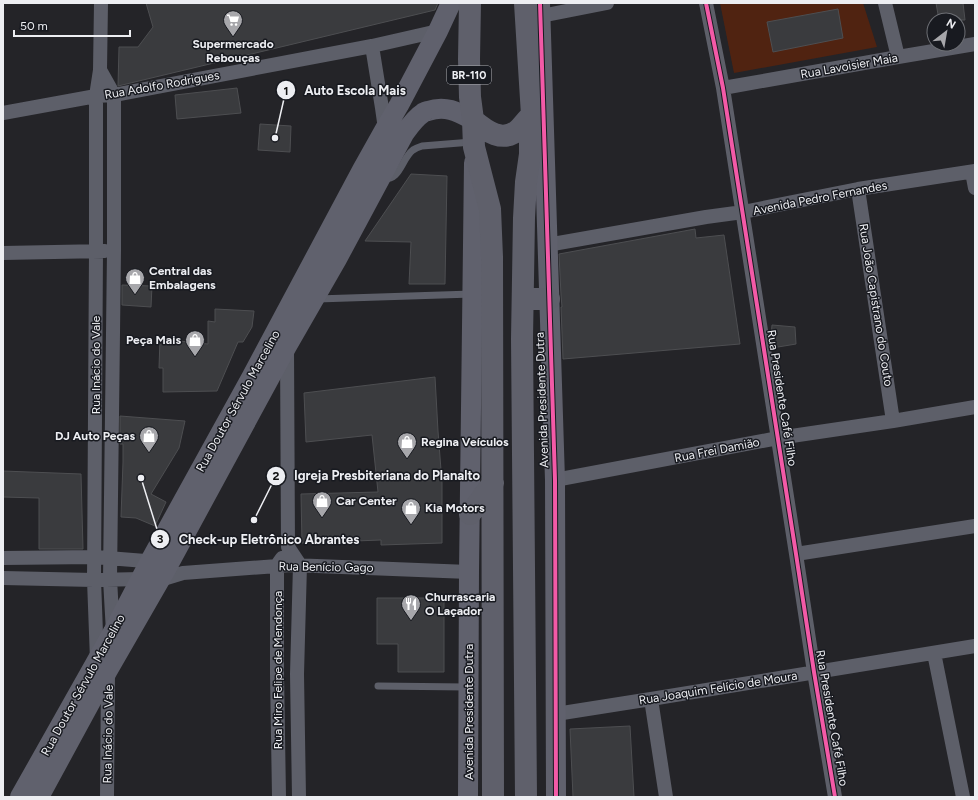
<svg xmlns="http://www.w3.org/2000/svg" width="978" height="800" font-family="Figtree,sans-serif">
  <rect width="100%" height="100%" fill="#242428"/>
  <path fill="#502311" d="M 720,3 L 863,3 L 877,47 L 734,73 Z"/>
  <path fill="#3a3b3e" stroke="#4d4e51" d="M 146,3 L 438,3 L 435,10 L 118,86 L 119,47 L 138,47 L 153,27 Z
    M 936,3 L 963,3 L 965,20 L 939,20 Z
    M 838,9 L 843,38 L 773,52 L 767,22 Z
    M 237,88 L 241,113 L 177,119 L 175,95 Z
    M 260,124 L 291,126 L 290,152 L 258,150 Z
    M 411,174 L 447,176 L 445,284 L 409,284 L 411,242 L 365,241 Z
    M 695,229 L 696,238 L 724,235 L 740,344 L 563,359 L 561,307 L 562,307 L 561,295 L 559,254 Z
    M 122,285 L 152,286 L 151,307 L 122,305 Z
    M 215,309 L 254,311 L 252,327 L 243,342 L 238,342 L 217,391 L 163,392 L 163,368 L 159,368 L 160,339 L 208,344 L 208,321 L 215,322 Z
    M 772,325 L 795,327 L 796,344 L 772,348 L 771,337 Z
    M 435,377 L 438,431 L 442,483 L 442,543 L 381,545 L 381,540 L 302,543 L 301,494 L 378,492 L 372,435 L 306,442 L 304,393 Z
    M 120,416 L 185,421 L 179,448 L 151,494 L 166,502 L 155,526 L 136,518 L 121,517 L 123,462 L 123,444 L 120,444 Z
    M 3,471 L 81,474 L 83,549 L 39,549 L 39,498 L 3,497 Z
    M 377,598 L 444,598 L 444,672 L 398,672 L 398,644 L 377,644 Z
    M 630,726 L 634,797 L 573,797 L 570,729 Z"/>
  <g fill="none" stroke-linecap="round" stroke-linejoin="round">
    <path stroke="#5d5f69" stroke-width="7" d="M 382,179 C 401,181 401,159 413,150 C 416,148 419,147 422,146 L 472,142
      M 317,299 L 472,294
      M 378,686 L 466,687"/>
    <path stroke="#5d5f69" stroke-width="14" d="M 706,3 L 723,88 L 796,554 L 814,672 L 835,797
      M 885,3 L 898,57
      M 532,17 L 541,16 L 607,3
      M 372,46 L 382,108 L 385,129
      M 100,70 L 114,95 L 114,251 L 110,579 L 113,632
      M 723,88 L 898,57 L 975,44
      M 3,113 L 96,96 L 114,95 L 372,46 L 438,31
      M 972,172 L 975,188
      M 858,189 L 893,421
      M 547,245 L 706,217 L 743,212 L 858,189 L 975,171
      M 3,253 L 105,251
      M 287,348 L 288,547 L 300,565 L 297,674 L 299,797
      M 555,480 L 778,438 L 893,421 L 975,407
      M 796,554 L 975,526
      M 3,558 L 95,557 L 158,562
      M 3,578 L 94,580 L 141,579 L 160,580 L 183,573 L 291,565 L 469,572
      M 934,653 L 963,797
      M 97,660 L 94,580 L 96,251 L 96,96 L 100,70 L 101,3
      M 651,699 L 666,797
      M 556,714 L 651,699 L 975,646
      M 107,797 L 108,673
      M 279,797 L 277,673 L 277,565 L 282,558"/>
    <path stroke="#60616d" stroke-width="20" d="M 540,3 L 555,480 L 556,797
      M 20,797 L 113,632 L 150,561 L 252,376 L 362,170 L 385,129 L 399,105 L 438,31 L 451,3
      M 39,797 L 108,670 L 165,571 L 287,346 L 337,259 L 404,134 C 409,127 415,118 423,113 C 423,112 427,111 428,111 C 446,105 458,112 473,120
      M 468,797 L 469,572 L 474,163"/>
    <path stroke="#5f606b" stroke-width="22" d="M 470,3 L 469,59 L 470,97 L 473,120 L 474,147 L 490,209 L 492,257 L 493,797
      M 525,3 L 532,115 L 530,126 L 530,154 L 526,182 L 524,218 L 522,339 L 526,797
      M 473,120 C 486,131 503,144 519,129 C 523,125 527,119 532,115
      M 523,299 L 549,299
      M 470,514 L 493,483"/>
    <defs>
      <path id="cycleway" d="M 540,3 L 555,480 L 556,797
        M 706,3 L 723,88 L 796,554 L 814,672 L 835,797"/>
    </defs>
    <use href="#cycleway" stroke="#181a20" stroke-width="6"/>
    <use href="#cycleway" stroke="#f35aa7" stroke-width="4"/>
  </g>
  <defs>
    <symbol id="supermarket-pin" viewBox="-11 -11 22 30"><path d="M0 17L-7.5 6A9.5 9.5 0 1 1 7.5 6Z" fill="#a7a7ab" stroke="#181a20"/><path d="M-6-5.5h2.5l.6 2H6L4.5 2H-2.5L-4.4-4H-6ZM-1.5 3.2a1.3 1.3 0 1 0 .1 0ZM3 3.2a1.3 1.3 0 1 0 .1 0Z" fill="#fff"/></symbol>
    <symbol id="shop-pin" viewBox="-11 -11 22 30"><path d="M0 17L-7.5 6A9.5 9.5 0 1 1 7.5 6Z" fill="#a7a7ab" stroke="#181a20"/><path d="M-5-2.5h2.3a2.7 3.5 0 0 1 5.4 0H5L5.5 6h-11ZM-1.5-2.5h3a1.5 2.3 0 0 0-3 0Z" fill="#fff"/></symbol>
    <symbol id="restaurant-pin" viewBox="-11 -11 22 30"><path d="M0 17L-7.5 6A9.5 9.5 0 1 1 7.5 6Z" fill="#a7a7ab" stroke="#181a20"/><path d="M-5-6h1v4h1v-4h1v4h1v-4h1v5L-1.5 .5V6h-2V.5L-5-1ZM5-6V6H3V1.5H1.5Q1.5-4 5-6Z" fill="#fff"/></symbol>
  </defs>
  <g fill-rule="evenodd">
    <use href="#supermarket-pin" x="222" y="9" width="22" height="30"/>
    <use href="#shop-pin" x="124" y="267" width="22" height="30"/>
    <use href="#shop-pin" x="184" y="329" width="22" height="30"/>
    <use href="#shop-pin" x="138" y="425" width="22" height="30"/>
    <use href="#shop-pin" x="396" y="431" width="22" height="30"/>
    <use href="#shop-pin" x="311" y="490" width="22" height="30"/>
    <use href="#shop-pin" x="400" y="497" width="22" height="30"/>
    <use href="#restaurant-pin" x="400" y="593" width="22" height="30"/>
  </g>
  <g text-anchor="middle" stroke-width="3" stroke-linejoin="round" paint-order="stroke">
    <rect fill="#181a20" stroke="#adaeb3" stroke-width="1" x="447" y="66" width="44" height="18" rx="3"/>
    <g font-size="11" font-weight="bold" fill="#edeef2">
      <text x="469" y="79">BR-110</text>
    </g>
    <g font-size="12" font-weight="bold" fill="#edeef2" stroke="#181a20" text-anchor="start">
      <text x="233" y="48" text-anchor="middle">Supermercado<tspan x="233" dy="14">Rebouças</tspan></text>
      <text x="149" y="275">Central das<tspan x="149" dy="14">Embalagens</tspan></text>
      <text x="181" y="344" text-anchor="end">Peça Mais</text>
      <text x="135" y="440" text-anchor="end">DJ Auto Peças</text>
      <text x="421" y="446">Regina Veículos</text>
      <text x="336" y="505">Car Center</text>
      <text x="425" y="512">Kia Motors</text>
      <text x="425" y="601">Churrascaria<tspan x="425" dy="14">O Laçador</tspan></text>
    </g>
    <g font-size="12" fill="#edeef2" stroke="#181a20">
      <text transform="translate(849 66) rotate(-10)" y="4">Rua Lavoisier Maia</text>
      <text transform="translate(162 85) rotate(-10)" y="4">Rua Adolfo Rodrigues</text>
      <text transform="translate(820 198) rotate(-11)" y="4">Avenida Pedro Fernandes</text>
      <text transform="translate(876 305) rotate(81)" y="4">Rua João Capistrano do Couto</text>
      <text transform="translate(96 365) rotate(-90)" y="4">Rua Inácio do Vale</text>
      <text transform="translate(782 398) rotate(81)" y="4">Rua Presidente Café Filho</text>
      <text transform="translate(542 400) rotate(-92)" y="4">Avenida Presidente Dutra</text>
      <text transform="translate(238 401) rotate(-61)" y="4">Rua Doutor Sérvulo Marcelino</text>
      <text transform="translate(717 450) rotate(-11)" y="4">Rua Frei Damião</text>
      <text transform="translate(326 567) rotate(1)" y="4">Rua Benício Gago</text>
      <text transform="translate(278 670) rotate(-90)" y="4">Rua Miro Felipe de Mendonça</text>
      <text transform="translate(83 685) rotate(-61)" y="4">Rua Doutor Sérvulo Marcelino</text>
      <text transform="translate(718 688) rotate(-9)" y="4">Rua Joaquim Felício de Moura</text>
      <text transform="translate(469 712) rotate(-90)" y="4">Avenida Presidente Dutra</text>
      <text transform="translate(832 718) rotate(80)" y="4">Rua Presidente Café Filho</text>
      <text transform="translate(108 734) rotate(-89)" y="4">Rua Inácio do Vale</text>
    </g>
  </g>
  <path fill="none" stroke="#edeef2" stroke-width="1.5" d="M275 138L286 90M254 520L276 476M141 478L160 539"/>
  <g fill="#edeef2" stroke="#181a20" stroke-width="1.5">
    <circle cx="275" cy="138" r="4"/>
    <circle cx="254" cy="520" r="4"/>
    <circle cx="141" cy="478" r="4"/>
    <circle cx="286" cy="90" r="10"/>
    <circle cx="276" cy="476" r="10"/>
    <circle cx="160" cy="539" r="10"/>
  </g>
  <g font-size="12" text-anchor="middle" font-weight="bold" fill="#111">
    <text x="286" y="95">1</text>
    <text x="276" y="480">2</text>
    <text x="160" y="543">3</text>
  </g>
  <g font-size="13" text-anchor="middle" font-weight="bold" fill="#edeef2" stroke="#181a20" stroke-width="3" stroke-linejoin="round" paint-order="stroke">
    <text x="355" y="95">Auto Escola Mais</text>
    <text x="387" y="480">Igreja Presbiteriana do Planalto</text>
    <text x="269" y="544">Check-up Eletrônico Abrantes</text>
  </g>
  <rect width="978" height="800" fill="none" stroke="#edeef2" stroke-width="8"/>
  <g transform="translate(946 32) rotate(31)"><circle r="19" fill="#181a20" stroke="#6d6f74"/>
  <path d="M0-3L7 15L0 10L-7 15Z" fill="#a7a7ab"/>
  <text y="-6" font-size="11" font-weight="bold" text-anchor="middle" fill="#edeef2">N</text>
  </g>
  <path d="M14 30v6h116v-6" fill="none" stroke="#edeef2" stroke-width="2"/>
  <text x="20" y="30" font-size="12" fill="#edeef2" stroke="#181a20" stroke-width="3" paint-order="stroke">50 m</text>
</svg>
